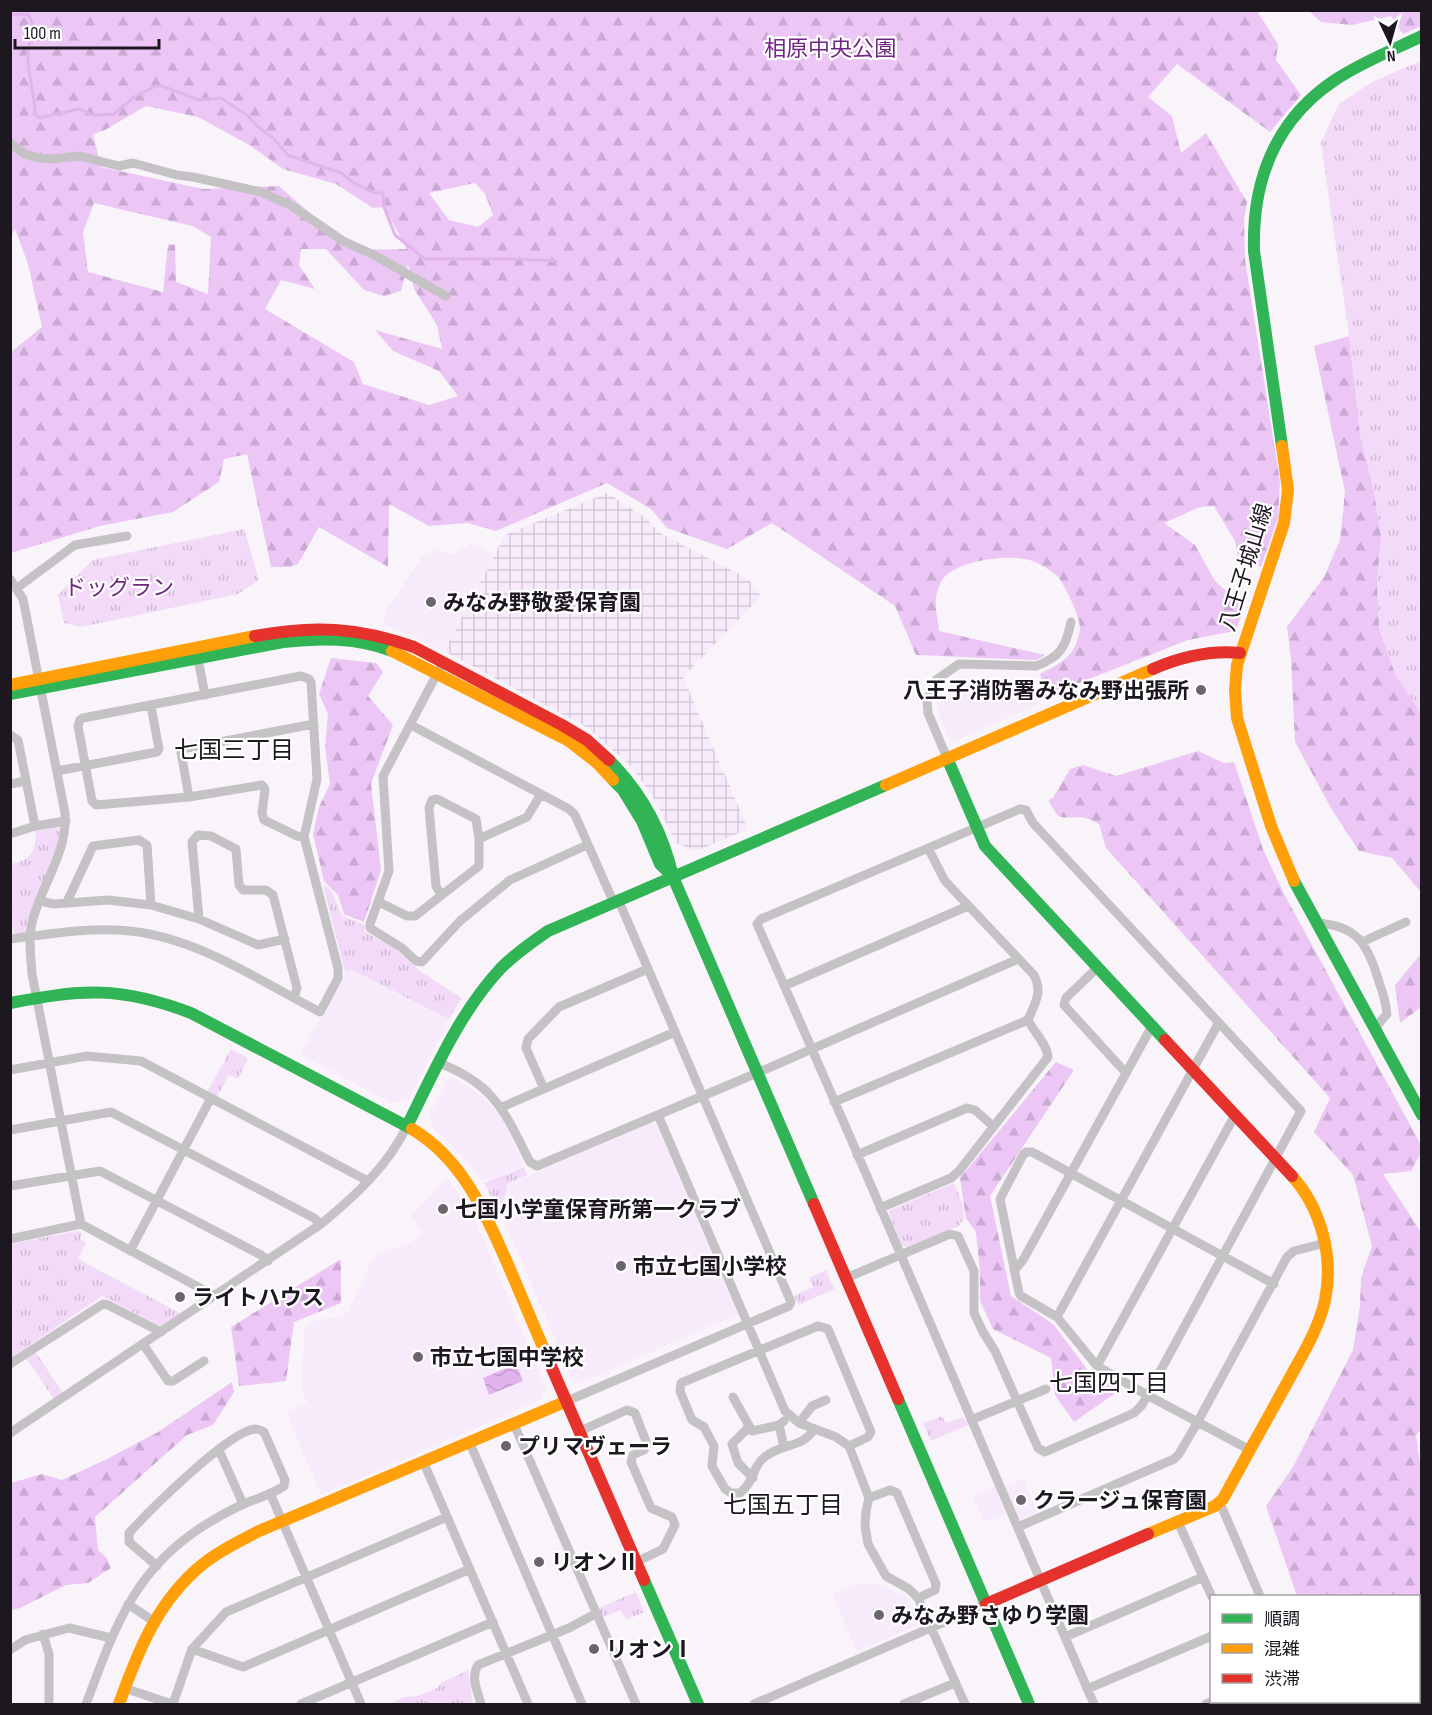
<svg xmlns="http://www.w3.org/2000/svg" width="1432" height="1715" font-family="'Sofia Sans Condensed','Noto Sans JP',sans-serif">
  <defs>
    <pattern id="industrial-grid" width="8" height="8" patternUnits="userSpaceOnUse" patternTransform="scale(1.5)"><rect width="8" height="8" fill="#f7ebfb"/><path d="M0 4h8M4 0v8" fill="none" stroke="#d3c9d7"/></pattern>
    <pattern id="grass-tufts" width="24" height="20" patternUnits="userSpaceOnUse" patternTransform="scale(1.5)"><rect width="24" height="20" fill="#f2daf8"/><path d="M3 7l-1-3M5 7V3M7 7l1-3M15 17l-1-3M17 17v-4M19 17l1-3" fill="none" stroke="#cfbad4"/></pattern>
    <pattern id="forest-firs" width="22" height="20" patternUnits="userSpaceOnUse" patternTransform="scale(1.5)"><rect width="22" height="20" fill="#ecc7f6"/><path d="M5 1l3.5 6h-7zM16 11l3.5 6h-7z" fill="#caaad2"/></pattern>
    <pattern id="water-waves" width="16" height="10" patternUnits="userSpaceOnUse" patternTransform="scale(1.5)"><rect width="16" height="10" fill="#e2b4ed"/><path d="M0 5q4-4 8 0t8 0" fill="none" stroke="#c19acb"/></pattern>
  </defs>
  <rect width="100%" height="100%" fill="#f9f4fa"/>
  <path fill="#f7ebfb" d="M 472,543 L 494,554 L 443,651 L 411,635 L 382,624 L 386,611 L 421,558 L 438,550 L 451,555 Z
    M 957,677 L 1035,687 L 1038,704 L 951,743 L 940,717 L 936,701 L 943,689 Z
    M 352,971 L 449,1019 L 409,1098 L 392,1103 L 301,1055 L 345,973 Z
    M 454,1078 L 477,1093 L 496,1110 L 507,1127 L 524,1166 L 483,1182 L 452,1145 L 434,1130 L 430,1114 L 447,1079 Z
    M 651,1123 L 657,1125 L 738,1314 L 575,1385 L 500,1211 L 508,1191 L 507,1185 Z
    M 447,1178 L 466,1204 L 477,1224 L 546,1387 L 540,1400 L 321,1495 L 286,1412 L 307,1403 L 301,1388 L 305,1327 L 317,1320 L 340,1317 L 347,1313 L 370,1264 L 378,1254 L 405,1245 L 450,1217 L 423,1233 L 411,1215 Z
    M 1023,1479 L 1037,1513 L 1023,1519 L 1017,1517 L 1005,1487 Z
    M 995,1486 L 1006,1513 L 984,1522 L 973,1496 Z
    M 854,1584 L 878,1584 L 905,1596 L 915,1610 L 921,1624 L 857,1651 L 832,1593 Z"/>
  <path fill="url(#industrial-grid)" d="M 607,493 L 646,518 L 658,532 L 748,579 L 761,596 L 683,677 L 748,829 L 697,851 L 676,843 L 653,797 L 631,766 L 586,727 L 444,651 L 505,535 Z"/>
  <path fill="url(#grass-tufts)" d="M 1421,61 L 1421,713 L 1395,674 L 1379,628 L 1377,582 L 1381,536 L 1373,487 L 1360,436 L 1349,336 L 1321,142 L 1339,104 L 1372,82 Z
    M 244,529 L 259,580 L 238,594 L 81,627 L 64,623 L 58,595 L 92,560 Z
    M 56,827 L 61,829 L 62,835 L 27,930 L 24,934 L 17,935 L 13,932 L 11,917 L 10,864 C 31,861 37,851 35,831 Z
    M 323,885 L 331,890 L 342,916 L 365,925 L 364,931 L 394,948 L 421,972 L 462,998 L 449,1019 L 352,970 L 345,972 Z
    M 231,1049 L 248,1058 L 238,1079 L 229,1075 L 217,1097 L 207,1092 Z
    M 524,1167 L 527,1175 L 507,1184 L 507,1190 L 499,1211 L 484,1183 Z
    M 954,1183 L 962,1203 L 964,1218 L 959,1226 L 907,1247 L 901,1245 L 889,1214 L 890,1210 Z
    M 77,1231 L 82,1232 L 80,1239 L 86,1243 L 78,1259 L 180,1313 L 164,1325 L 158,1325 L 102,1296 L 11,1358 L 11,1244 Z
    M 826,1270 L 834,1289 L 799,1305 L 794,1296 L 813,1287 L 809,1278 Z
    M 35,1351 L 63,1393 L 54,1399 L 26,1358 Z
    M 942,1416 L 946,1423 L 963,1417 L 968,1425 L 931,1441 L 923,1423 Z
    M 636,1592 L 644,1612 L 626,1620 L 621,1610 L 603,1617 L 599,1608 Z
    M 468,1670 L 473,1704 L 389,1704 L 405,1697 L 417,1696 L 436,1689 L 443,1682 Z
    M 1221,1702 L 1304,1702 L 1306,1704 L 1217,1704 Z"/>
  <path fill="url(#forest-firs)" fill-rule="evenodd" d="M 11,11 L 1257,11 L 1278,44 L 1276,60 L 1301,95 L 1270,132 L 1177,64 L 1148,97 L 1172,116 L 1181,153 L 1206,133 L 1247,202 L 1244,220 L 1245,259 L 1280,482 L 1278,518 L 1261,567 L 1238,556 L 1235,541 L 1214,506 L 1200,507 L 1164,523 L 1195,545 L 1215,581 L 1242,605 L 1242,615 L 1235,631 L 1188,640 L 1046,696 L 1040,674 C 1053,667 1069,660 1075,646 C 1077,641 1080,633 1080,628 C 1080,617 1065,585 1058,577 C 1053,572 1042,565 1035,562 C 1014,552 952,560 941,582 C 932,598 937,614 939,631 L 1045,655 L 1037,660 L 916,655 L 895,606 L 772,523 L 727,549 L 667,528 L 651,509 L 607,483 L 496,531 L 468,523 L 429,526 L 389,504 L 388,567 L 319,527 L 298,564 L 290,567 L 271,567 L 247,454 L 224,459 L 219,482 L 173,512 L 100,526 L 11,553 L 11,352 L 42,327 L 28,264 L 15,229 L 11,236 ZM 146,106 L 198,117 L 251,146 L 283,169 L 336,184 L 373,208 L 384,207 L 407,249 L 352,250 L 279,186 L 203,189 L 101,167 L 93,134 L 105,130 ZM 475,183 L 485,194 L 493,215 L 478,227 L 449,220 L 429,193 ZM 94,203 L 192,226 L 211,237 L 208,294 L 176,282 L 175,245 L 168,244 L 163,292 L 88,272 L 83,232 ZM 301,249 L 326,249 L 364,290 L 384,296 L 401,291 L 408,264 L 414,289 L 437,325 L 442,349 L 375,330 L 393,351 L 439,371 L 458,396 L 429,405 L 363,384 L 354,362 L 265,309 L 281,280 L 315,289 L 299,265 Z
    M 1309,11 L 1421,11 L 1421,26 L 1403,34 L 1391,16 L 1352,25 L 1321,22 Z
    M 1349,336 L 1360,436 L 1373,487 L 1381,536 L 1377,582 L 1379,628 L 1395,674 L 1421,713 L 1421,921 L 1420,891 L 1392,858 L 1359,851 L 1331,808 L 1295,742 L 1291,659 L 1287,627 L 1324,577 L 1340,540 L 1345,492 L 1314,346 Z
    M 331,658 L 376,663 L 383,672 L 368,696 L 393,725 L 371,784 L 381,870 L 364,922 L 344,914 L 338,895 L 324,881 L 313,834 L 319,807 L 330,784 L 325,747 L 328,714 L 319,694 Z
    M 1198,751 L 1224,763 L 1234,762 L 1263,849 L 1283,892 L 1421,1145 L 1421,1153 L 1411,1171 L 1383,1174 L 1421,1232 L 1422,1429 L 1416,1435 L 1422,1479 L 1422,1596 L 1419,1601 L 1418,1596 L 1297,1596 L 1266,1506 L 1293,1467 L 1353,1350 L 1360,1306 L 1361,1278 L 1372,1246 L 1353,1175 L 1314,1132 L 1330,1098 L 1106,848 L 1099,824 C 1093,821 1086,817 1080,817 C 1059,818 1058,820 1049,800 L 1053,798 L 1070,769 L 1083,765 L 1116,776 Z
    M 1421,954 L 1421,1007 L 1400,1023 L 1395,985 Z
    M 1056,1062 L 1074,1070 L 990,1196 L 1011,1296 L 1053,1324 L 1094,1378 L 1121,1389 L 1074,1422 L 1055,1395 L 1051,1358 L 993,1329 L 980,1301 L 980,1271 L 976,1232 L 966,1218 L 960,1178 Z
    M 341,1259 L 341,1303 L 294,1322 L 286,1381 L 239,1386 L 231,1327 Z
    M 232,1382 L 234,1392 L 213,1425 L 187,1435 L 95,1517 L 98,1550 L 107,1558 L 111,1568 L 88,1583 L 66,1585 L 20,1608 L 11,1610 L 11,1483 L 42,1474 L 62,1480 L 107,1459 L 158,1432 Z"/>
  <path fill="url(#water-waves)" d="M 516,1364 L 523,1381 L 489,1395 L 483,1378 Z"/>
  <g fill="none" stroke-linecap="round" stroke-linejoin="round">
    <path stroke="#e2b4ed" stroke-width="3" d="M 10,15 L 28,14 C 32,21 35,29 33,38 C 32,41 29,43 29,46 C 25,69 35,92 35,114 L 39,118 L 79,109 L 93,115 L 114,114 L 134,97 L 156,86 L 162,86 L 199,100 L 221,98 L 247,115 L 257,126 L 272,137 L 288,155 L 341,173 L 354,183 L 374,193 L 383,193 L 384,207 L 395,235 L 425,259 L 515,259 L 557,261"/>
    <path stroke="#c5c2c6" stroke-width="9" d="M 10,143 L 25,154 L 39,158 L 53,159 L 79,156 L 119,166 L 133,163 L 177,175 L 193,177 L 261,192 L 292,206 L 343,241 L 374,255 L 446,296
      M 10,579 L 23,599 L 65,813 C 68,853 41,885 32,923 C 28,940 31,957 32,974 L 81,1224
      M 17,588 L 75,545 L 127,536
      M 198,659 L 205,695
      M 440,668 L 383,776 L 389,871 L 370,924 L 370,928 L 402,948 L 416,961 L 422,962 L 460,921 L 510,880 L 587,845
      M 411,725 L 569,809 L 575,815 L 613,901
      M 10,735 L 18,740 L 35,826
      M 947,758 L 928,713 L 927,700 L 936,680 L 959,664 L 1036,666 C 1061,657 1066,646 1071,622
      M 57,771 L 157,752 L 159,749 L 151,706
      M 10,784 L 26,781
      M 189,797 L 181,752 L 182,749 L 314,724
      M 10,834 L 35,826 L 66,821
      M 479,839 L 527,817 L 541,794
      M 40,901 L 54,904 L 108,900 L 151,905 L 199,919 L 258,945 L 285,939
      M 67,902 L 93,846 L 139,840 L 147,845 L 151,905
      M 379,902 L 407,916 L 415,916 L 479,866 L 479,839 L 476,819 L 437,799 L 432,800 L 429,808 L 436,886 L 441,895
      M 199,919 L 192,842 L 198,835 L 211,836 L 236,849 L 239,885 L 243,890 L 266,890 L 273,895 L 297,988 L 294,998
      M 1316,923 C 1357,925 1368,944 1379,982 C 1383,993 1386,1003 1387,1014 L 1374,1029
      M 10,939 C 51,934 89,927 130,931 C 198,938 260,981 320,1012 L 338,978 L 338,968 L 304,837 L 317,779 L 311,682 L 309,679 L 301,676 L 83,718 L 80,720 L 78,726 L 92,801 L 96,805 L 189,797 L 262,785 L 265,789 L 262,813 L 264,820 L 297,836 L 304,837
      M 1362,942 L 1406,922
      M 1098,967 L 1066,998 L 1064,1005 L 1126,1073
      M 784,986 L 968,906
      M 439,1063 C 495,1084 505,1113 530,1162 L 537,1166 L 757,1073 L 1018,959
      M 10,1070 L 87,1056 L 141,1061 L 368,1181
      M 544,1089 L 526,1048 L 528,1039 L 559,1007 L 648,969
      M 834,1102 L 1028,1020
      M 502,1107 L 675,1032
      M 658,1115 L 785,1411 L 799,1423 L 836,1437 L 849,1446 L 869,1498 L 866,1511 L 865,1526 L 868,1544 L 886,1576 L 909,1589 L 918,1598 L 965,1704
      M 10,1130 L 111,1112 L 314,1218 L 321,1224
      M 857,1155 L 967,1108 L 975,1110 L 993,1126
      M 10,1186 L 100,1171 L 261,1255 L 268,1261
      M 880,1208 L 951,1178 L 959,1171 L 1048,1057 C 1047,1044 1034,1032 1028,1020 C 1035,1003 1043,992 1034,975 L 945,881 L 928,848
      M 10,1239 L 81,1224 L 215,1296
      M 130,1251 L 211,1098
      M 1014,1271 L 1023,1260 L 1152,1026
      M 846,1278 L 950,1234 L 958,1236 L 974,1271 L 974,1313 L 983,1332 L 995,1351 L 1038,1448 L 1045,1452 L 1134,1413 L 1142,1405 L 1301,1111 L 1033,823 L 1026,810 L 1020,809 L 761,919 L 757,924 C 872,1183 981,1445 1094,1704
      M 1057,1317 L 1218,1024
      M 143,1344 L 168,1381 L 173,1381 L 204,1361
      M 10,1364 L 103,1304 L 108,1305 L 161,1332
      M 1097,1366 L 1235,1115
      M 733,1397 L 752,1431 L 779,1425
      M 567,1401 L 789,1306 L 791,1302 L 618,899
      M 971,1420 L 1046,1389
      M 784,1421 L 779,1425 L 784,1447
      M 513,1422 L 636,1704
      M 799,1423 L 812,1406 L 826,1400
      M 749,1427 L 732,1444 L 738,1463 L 753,1478
      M 814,1429 C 803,1448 783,1443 766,1456 C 751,1467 756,1480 740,1493 L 731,1493 L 725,1489 L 712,1466 L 714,1446 L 704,1427 L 692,1420 L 680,1391 L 681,1383 L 818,1326 L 828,1329 L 871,1432 L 868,1437 L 849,1446
      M 580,1431 L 627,1410 L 635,1413 L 647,1444 L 644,1450 L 633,1455 L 631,1462 L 651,1508 L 672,1517 L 675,1525 L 663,1549 L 636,1562
      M 10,1433 L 321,1224 C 355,1196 388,1166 407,1126
      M 469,1441 L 582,1704
      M 219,1450 L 243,1504
      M 1250,1450 L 1147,1395 L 1097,1366 L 1057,1317 L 1021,1296 L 1019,1293 L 1000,1199 L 1023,1155 L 1026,1152 L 1032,1152 L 1274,1284
      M 423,1461 L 528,1704
      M 270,1493 L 361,1704
      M 869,1498 L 890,1490 L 897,1493 L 936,1584 L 935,1590 L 918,1598
      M 1220,1503 L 1260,1596
      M 1178,1522 L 1212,1597
      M 1018,1527 L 1174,1459 L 1179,1454 L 1197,1423 L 1287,1257 L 1294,1251 L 1325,1243
      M 128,1604 L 153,1621
      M 43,1634 L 49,1654 L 49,1704
      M 1065,1637 L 1203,1577
      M 192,1649 L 243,1667 L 470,1569
      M 10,1650 L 25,1640 L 69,1628 L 111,1638
      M 124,1688 L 172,1704
      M 1087,1689 L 1212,1636
      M 86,1704 C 114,1630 133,1570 205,1525 C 218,1517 232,1509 246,1503 C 258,1498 273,1494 284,1486 L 285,1480 L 264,1432 C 260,1430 259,1429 255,1429 C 229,1431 149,1511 129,1533 L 129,1542 L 157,1566
      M 173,1704 L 192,1649 L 226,1612 L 447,1517
      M 301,1704 L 493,1622
      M 481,1704 C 478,1692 470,1678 478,1665 L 569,1628 L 597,1613
      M 754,1704 L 986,1604
      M 904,1704 L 955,1683
      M 1206,1704 L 1212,1701
      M 1258,1704 L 1261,1702"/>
    <path stroke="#30b455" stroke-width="12" d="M 1282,446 L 1254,251 C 1252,181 1275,120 1335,80 C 1362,62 1393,50 1422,36
      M 10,694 L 283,642 C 321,638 356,637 392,651
      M 947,758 L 985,846 L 1165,1040
      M 609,760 C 642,793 663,832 673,877 L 814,1204
      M 613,780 L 623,790 L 642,821 L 660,864 L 673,877
      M 1294,881 L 1422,1115
      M 10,1003 C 83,989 120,986 191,1013 L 412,1129
      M 407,1126 C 434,1072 459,1013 501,968 C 515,954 532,942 548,931 L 886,785
      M 898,1399 L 1029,1704
      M 644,1580 L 698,1704
      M 1418,1631 L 1422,1626
      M 1375,1704 L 1377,1702"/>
    <path stroke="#ff9f0a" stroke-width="12" d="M 1282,446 L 1288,490 L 1284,523 L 1237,665 L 1235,690 L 1237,718 L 1271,826 L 1294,881
      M 392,651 L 569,741 L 596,762 L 613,780
      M 10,685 L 255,636
      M 886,785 L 1153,669
      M 412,1129 C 464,1160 486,1215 509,1267 C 523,1300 537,1333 551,1366
      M 1148,1534 L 1215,1506 L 1223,1499 C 1244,1460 1266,1421 1287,1383 C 1301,1357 1319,1329 1325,1300 C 1334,1257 1321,1208 1292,1176
      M 119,1704 C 138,1651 158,1600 203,1564 C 220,1550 240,1541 259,1531 L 567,1401"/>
    <path stroke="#e5322d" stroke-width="12" d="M 255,636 C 313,625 358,627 414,647 L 562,725 L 587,740 L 609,760
      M 1153,669 C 1181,657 1209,650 1240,653
      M 1165,1040 L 1292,1176
      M 814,1204 L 898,1399
      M 551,1366 L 644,1580
      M 986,1604 L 1148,1534"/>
  </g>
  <g fill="#6a646c" stroke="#fff" stroke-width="2">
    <circle cx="431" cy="602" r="6"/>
    <circle cx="1201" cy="690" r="6"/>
    <circle cx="443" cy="1209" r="6"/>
    <circle cx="621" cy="1266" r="6"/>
    <circle cx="180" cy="1297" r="6"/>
    <circle cx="418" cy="1357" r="6"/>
    <circle cx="506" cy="1446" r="6"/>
    <circle cx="1021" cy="1500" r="6"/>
    <circle cx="539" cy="1562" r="6"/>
    <circle cx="879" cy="1615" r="6"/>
    <circle cx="594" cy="1649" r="6"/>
  </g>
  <g text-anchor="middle" stroke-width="4.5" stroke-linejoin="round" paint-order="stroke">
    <g font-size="22" fill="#722684" stroke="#fff">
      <text x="830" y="56">相原中央公園</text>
      <text x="119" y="595">ドッグラン</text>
    </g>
    <g font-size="22" fill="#1d171f" stroke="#fff">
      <text transform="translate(1245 567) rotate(-73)" y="8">八王子城山線</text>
    </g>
    <g font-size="22" font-weight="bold" fill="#1d171f" stroke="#fff" text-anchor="start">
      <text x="443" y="610">みなみ野敬愛保育園</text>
      <text x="1189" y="698" text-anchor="end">八王子消防署みなみ野出張所</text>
      <text x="455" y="1217">七国小学童保育所第一クラブ</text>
      <text x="633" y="1274">市立七国小学校</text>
      <text x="192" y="1305">ライトハウス</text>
      <text x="430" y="1365">市立七国中学校</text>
      <text x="518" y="1454">プリマヴェーラ</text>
      <text x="1033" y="1508">クラージュ保育園</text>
      <text x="551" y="1570">リオンⅡ</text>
      <text x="891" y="1623">みなみ野さゆり学園</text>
      <text x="606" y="1657">リオンⅠ</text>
    </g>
    <g font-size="24" fill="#1d171f" stroke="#fff">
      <text x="234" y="758">七国三丁目</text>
      <text x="1109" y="1391">七国四丁目</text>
      <text x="783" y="1513">七国五丁目</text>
    </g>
  </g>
  <rect width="1432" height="1715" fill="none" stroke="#1d171f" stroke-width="24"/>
  <rect x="1210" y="1595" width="210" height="108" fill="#ffffff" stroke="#a5a2a5" stroke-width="1.5"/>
  <rect x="1222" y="1614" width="30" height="9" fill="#30b455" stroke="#a5a2a5" stroke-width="1.5"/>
  <text x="1264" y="1625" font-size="18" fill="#1d171f">順調</text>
  <rect x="1222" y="1644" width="30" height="9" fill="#ff9f0a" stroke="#a5a2a5" stroke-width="1.5"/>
  <text x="1264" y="1655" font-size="18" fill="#1d171f">混雑</text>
  <rect x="1222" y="1674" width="30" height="9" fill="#e5322d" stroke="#a5a2a5" stroke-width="1.5"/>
  <text x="1264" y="1685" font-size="18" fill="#1d171f">渋滞</text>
  <g transform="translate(1390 42) rotate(175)" stroke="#ffffff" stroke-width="4.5" paint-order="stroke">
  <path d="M0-4.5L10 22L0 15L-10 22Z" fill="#1d171f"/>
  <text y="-9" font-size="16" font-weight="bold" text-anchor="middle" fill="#1d171f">N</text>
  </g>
  <path d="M15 39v9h144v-9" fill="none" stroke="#1d171f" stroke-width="3"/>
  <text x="24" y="39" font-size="18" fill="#1d171f" stroke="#ffffff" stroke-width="4.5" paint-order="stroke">100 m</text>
</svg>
